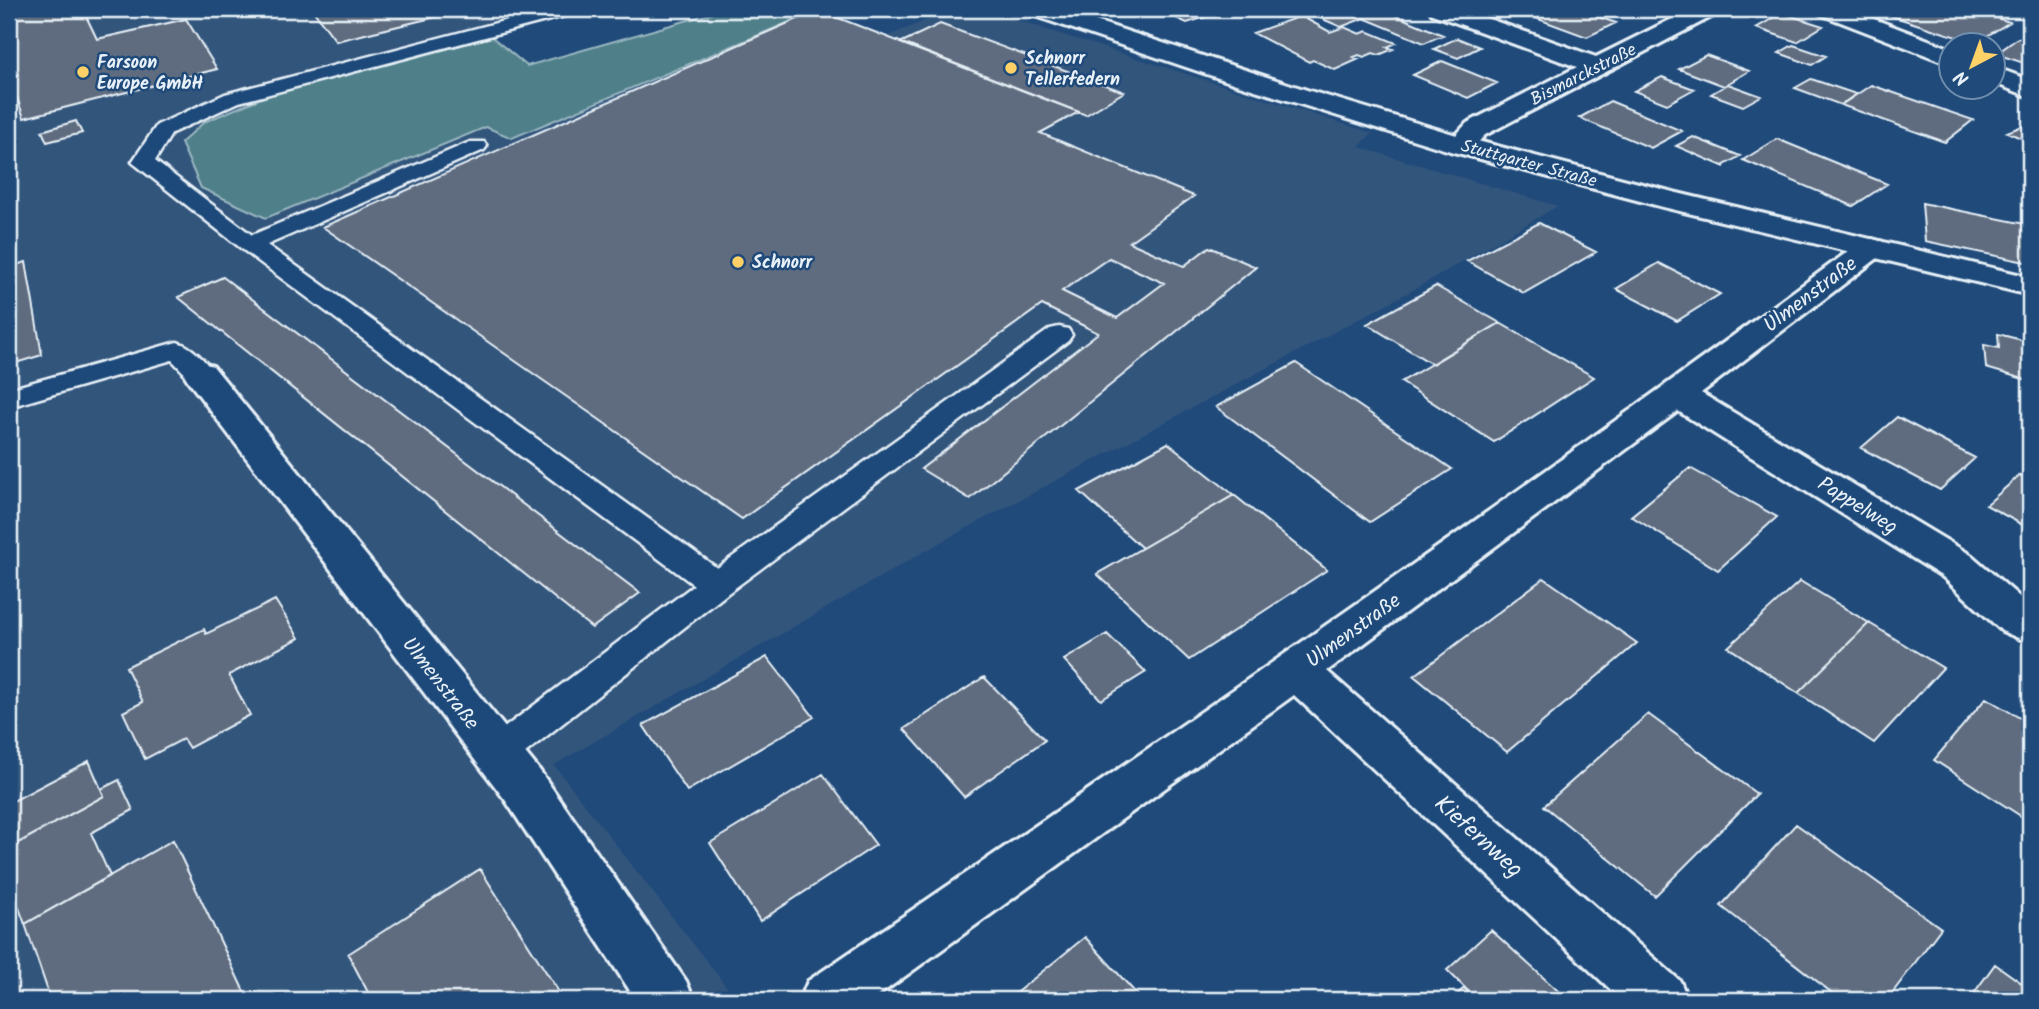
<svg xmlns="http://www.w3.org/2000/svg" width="2039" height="1009" font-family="Kalam,sans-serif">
  <rect width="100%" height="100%" fill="#1f4a7a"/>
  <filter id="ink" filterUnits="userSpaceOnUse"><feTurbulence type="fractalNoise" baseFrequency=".0143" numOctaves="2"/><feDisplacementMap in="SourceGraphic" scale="14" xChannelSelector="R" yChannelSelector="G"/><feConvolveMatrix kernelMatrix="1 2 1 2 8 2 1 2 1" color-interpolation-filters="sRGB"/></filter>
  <g filter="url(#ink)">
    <path fill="#32547c" d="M 9,9 L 599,9 L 271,94 L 266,218 L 486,127 L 512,138 L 818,10 L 888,36 L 953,9 L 982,9 L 1372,133 L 1359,147 L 1558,206 L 1415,289 L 943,541 L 554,765 L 737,1000 L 9,1000 Z"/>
    <path fill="#4f808a" stroke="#9cb8c1" stroke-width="2" d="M 727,9 L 818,10 L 512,138 L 486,127 L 266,218 L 201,188 L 181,143 L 204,122 L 271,94 L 492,37 L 527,66 Z"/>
    <path fill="#5f6c7f" stroke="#e8f1f8" stroke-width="2" fill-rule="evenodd" d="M 9,9 L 109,9 L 85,14 L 97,39 L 186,19 L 217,69 L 24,118 L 9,74 Z
      M 312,9 L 469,9 L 336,41 Z
      M 1156,9 L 1231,9 L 1187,23 Z
      M 1339,9 L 1383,10 L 1443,35 L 1424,43 L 1364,18 L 1341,27 L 1318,17 Z
      M 1546,9 L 1576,9 L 1616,23 L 1587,37 L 1530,16 Z
      M 1870,9 L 1966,9 L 2010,22 L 1975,43 Z
      M 818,10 L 1079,112 L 1040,133 L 1194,196 L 1129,242 L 1184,266 L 1209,247 L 1256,267 L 970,499 L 921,469 L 1098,333 L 1042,305 L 742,519 L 323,227 ZM 1109,258 L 1164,283 L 1117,318 L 1062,291 Z
      M 1782,13 L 1823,26 L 1797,42 L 1756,28 Z
      M 1301,16 L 1330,32 L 1344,27 L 1360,34 L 1367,31 L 1396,43 L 1387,47 L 1393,49 L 1379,55 L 1373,53 L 1364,57 L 1359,55 L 1354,57 L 1359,59 L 1335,70 L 1313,60 L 1309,62 L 1253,33 Z
      M 940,24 L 1124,92 L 1086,115 L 900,43 Z
      M 1457,38 L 1480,47 L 1458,58 L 1434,49 Z
      M 2018,38 L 2030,42 L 2030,65 L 1996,54 Z
      M 1793,45 L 1826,56 L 1812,65 L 1779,53 Z
      M 1706,55 L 1749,71 L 1724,86 L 1679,69 Z
      M 1442,61 L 1497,83 L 1468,98 L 1413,75 Z
      M 1662,77 L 1694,89 L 1667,104 L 1634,91 Z
      M 1811,79 L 1856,94 L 1841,105 L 1795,88 Z
      M 1728,84 L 1761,96 L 1743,106 L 1711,94 Z
      M 1871,85 L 1973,120 L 1945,142 L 1841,105 Z
      M 1610,101 L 1682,131 L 1651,148 L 1579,118 Z
      M 76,121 L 82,133 L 47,142 L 42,131 Z
      M 2030,123 L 2030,142 L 2007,132 Z
      M 1693,137 L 1740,156 L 1723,166 L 1725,167 L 1676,146 Z
      M 1777,139 L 1887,184 L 1853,206 L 1743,160 Z
      M 1922,203 L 2030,225 L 2030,263 L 1925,241 Z
      M 1539,223 L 1596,252 L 1524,293 L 1467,261 Z
      M 26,262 L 42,355 L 9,365 L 9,267 Z
      M 1659,263 L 1720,294 L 1677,321 L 1616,289 Z
      M 223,277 L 640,593 L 592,628 L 178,297 Z
      M 1436,286 L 1500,323 L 1432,364 L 1367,324 Z
      M 1500,323 L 1594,377 L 1494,442 L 1401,382 Z
      M 1998,334 L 2030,342 L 2030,381 L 1986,368 L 1984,345 L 1999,348 Z
      M 1296,363 L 1452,469 L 1370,522 L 1216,407 Z
      M 1897,417 L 1975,458 L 1940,490 L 1861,448 Z
      M 1168,443 L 1234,495 L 1142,548 L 1079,491 Z
      M 1690,468 L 1777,517 L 1718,570 L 1631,516 Z
      M 2020,475 L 2030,480 L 2030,529 L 1986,505 Z
      M 1234,495 L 1327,570 L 1189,660 L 1097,574 Z
      M 1544,578 L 1637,643 L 1507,752 L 1414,676 Z
      M 1800,581 L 1869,623 L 1798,693 L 1728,647 Z
      M 275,600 L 299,638 L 229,675 L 250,715 L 189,748 L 183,739 L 145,759 L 123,712 L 143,702 L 126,667 L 204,629 L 206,634 Z
      M 1869,623 L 1943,668 L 1874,743 L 1798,693 Z
      M 1107,634 L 1146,672 L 1101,700 L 1064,660 Z
      M 767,657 L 814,717 L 687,791 L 643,725 Z
      M 984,677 L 1045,740 L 964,797 L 904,729 Z
      M 1986,698 L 2030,724 L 2030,822 L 1934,760 Z
      M 1648,714 L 1757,794 L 1655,896 L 1544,806 Z
      M 89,761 L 104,796 L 9,848 L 9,803 Z
      M 823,774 L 876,845 L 760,921 L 710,843 Z
      M 119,780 L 133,810 L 91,833 L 110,876 L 25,924 L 9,881 L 9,848 L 104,796 L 101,789 Z
      M 1796,824 L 1941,928 L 1887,1000 L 1841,1000 L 1721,906 Z
      M 173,840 L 248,1000 L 51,1000 L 25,924 Z
      M 480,869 L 564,1000 L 372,1000 L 348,954 Z
      M 1491,930 L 1568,1000 L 1477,1000 L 1447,970 Z
      M 1085,937 L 1142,1000 L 1007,1000 Z
      M 1995,964 L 2030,989 L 2030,1000 L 1969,1000 Z
      M 1464,988 L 1477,1000 L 1451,1000 Z"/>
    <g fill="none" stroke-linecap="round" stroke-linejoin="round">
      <defs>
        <path id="service" d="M 550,9 L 579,9 L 576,13 L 239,102 L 172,133 L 155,161 L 252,235 L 470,142 L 484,142 L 487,146 L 484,150 L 267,245 L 717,568 L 1050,329 L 1059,327 L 1068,329 L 1072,335 L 1068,341 L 728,593 L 510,765 L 497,769 L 484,765 L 479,754 L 484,743 L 694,585 L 242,249 L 132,162 L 157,125 L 225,94 Z
          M 177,342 C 192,346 206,361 214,374 L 210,380 C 192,385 184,372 172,360 L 9,407 L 9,389 Z"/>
        <path id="minor" d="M 1429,9 L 1461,9 L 1596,57 L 1692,9 L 1720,9 L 1717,14 L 1485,135 C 1474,147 1469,155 1451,151 L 1447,145 L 1467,123 L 1577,67 L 1432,14 Z
          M 1817,9 L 1848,9 L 1952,49 L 1952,65 L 1820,14 Z
          M 1994,67 L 2030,80 L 2030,97 L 1994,83 Z
          M 1872,239 L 1883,242 L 1887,248 L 1883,254 L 1701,393 L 1971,555 L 2030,606 L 2030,643 L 2002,631 L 1943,577 L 1678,411 L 1327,671 L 1680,981 L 1688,1000 L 1622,1000 L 1294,695 L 872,1000 L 800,1000 L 808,981 C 1163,740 1516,497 1861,242 Z
          M 201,363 L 213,366 L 540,771 L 686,981 L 694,1000 L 636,1000 L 506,801 L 189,382 L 184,374 L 189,366 Z"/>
        <path id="tertiary" d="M 1026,9 L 1059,9 L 1310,91 L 1470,139 L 1673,192 L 2030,277 L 2030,295 L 1663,207 L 1450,151 L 1239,85 L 1029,14 Z"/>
      </defs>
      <use href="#service" stroke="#e8f1f8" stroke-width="5"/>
      <use href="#minor" stroke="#e8f1f8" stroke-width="6"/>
      <use href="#tertiary" stroke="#e8f1f8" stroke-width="6"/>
      <use href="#service" fill="#1f4a7a" fill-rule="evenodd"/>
      <use href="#minor" fill="#1f4a7a" fill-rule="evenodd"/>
      <use href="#tertiary" fill="#1f4a7a" fill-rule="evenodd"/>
    </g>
  </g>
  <g fill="#ffd166" stroke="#1f4a7a" stroke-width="2.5">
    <circle cx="1011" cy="68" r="7"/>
    <circle cx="83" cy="72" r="7"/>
    <circle cx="738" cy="262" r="7"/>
  </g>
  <g text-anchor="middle" stroke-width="5" stroke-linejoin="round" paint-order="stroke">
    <g font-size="18" font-weight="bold" fill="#e8f1f8" stroke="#1f4a7a" text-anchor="start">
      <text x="1025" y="64">Schnorr<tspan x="1025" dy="21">Tellerfedern</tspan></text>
      <text x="97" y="68">Farsoon<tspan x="97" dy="21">Europe GmbH</tspan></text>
      <text x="752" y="268">Schnorr</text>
    </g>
    <g font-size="18" fill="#e8f1f8" stroke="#1f4a7a">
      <text transform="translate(1583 74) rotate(-27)" y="6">Bismarckstraße</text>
      <text transform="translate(1529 163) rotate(15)" y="6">Stuttgarter Straße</text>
    </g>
    <g font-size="21" fill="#e8f1f8" stroke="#1f4a7a">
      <text transform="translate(1810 294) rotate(-37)" y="7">Ulmenstraße</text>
      <text transform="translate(1858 505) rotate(32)" y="7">Pappelweg</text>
      <text transform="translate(1353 630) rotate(-36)" y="7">Ulmenstraße</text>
      <text transform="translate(441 683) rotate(52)" y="7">Ulmenstraße</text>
    </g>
    <g font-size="24" fill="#e8f1f8" stroke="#1f4a7a">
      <text transform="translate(1479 836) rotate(42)" y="8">Kiefernweg</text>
    </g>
  </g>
  <rect width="2039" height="1009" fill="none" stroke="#1f4a7a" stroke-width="35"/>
  <rect x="18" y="18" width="2004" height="974" fill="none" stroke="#e8f1f8" stroke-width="2.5" filter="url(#ink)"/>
  <g transform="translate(1972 66) rotate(221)"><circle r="33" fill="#1f4a7a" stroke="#6f8dac" stroke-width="2"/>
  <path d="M0-5L12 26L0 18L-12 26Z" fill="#ffd166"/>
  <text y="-10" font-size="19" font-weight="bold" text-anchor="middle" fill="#e8f1f8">N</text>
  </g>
</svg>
